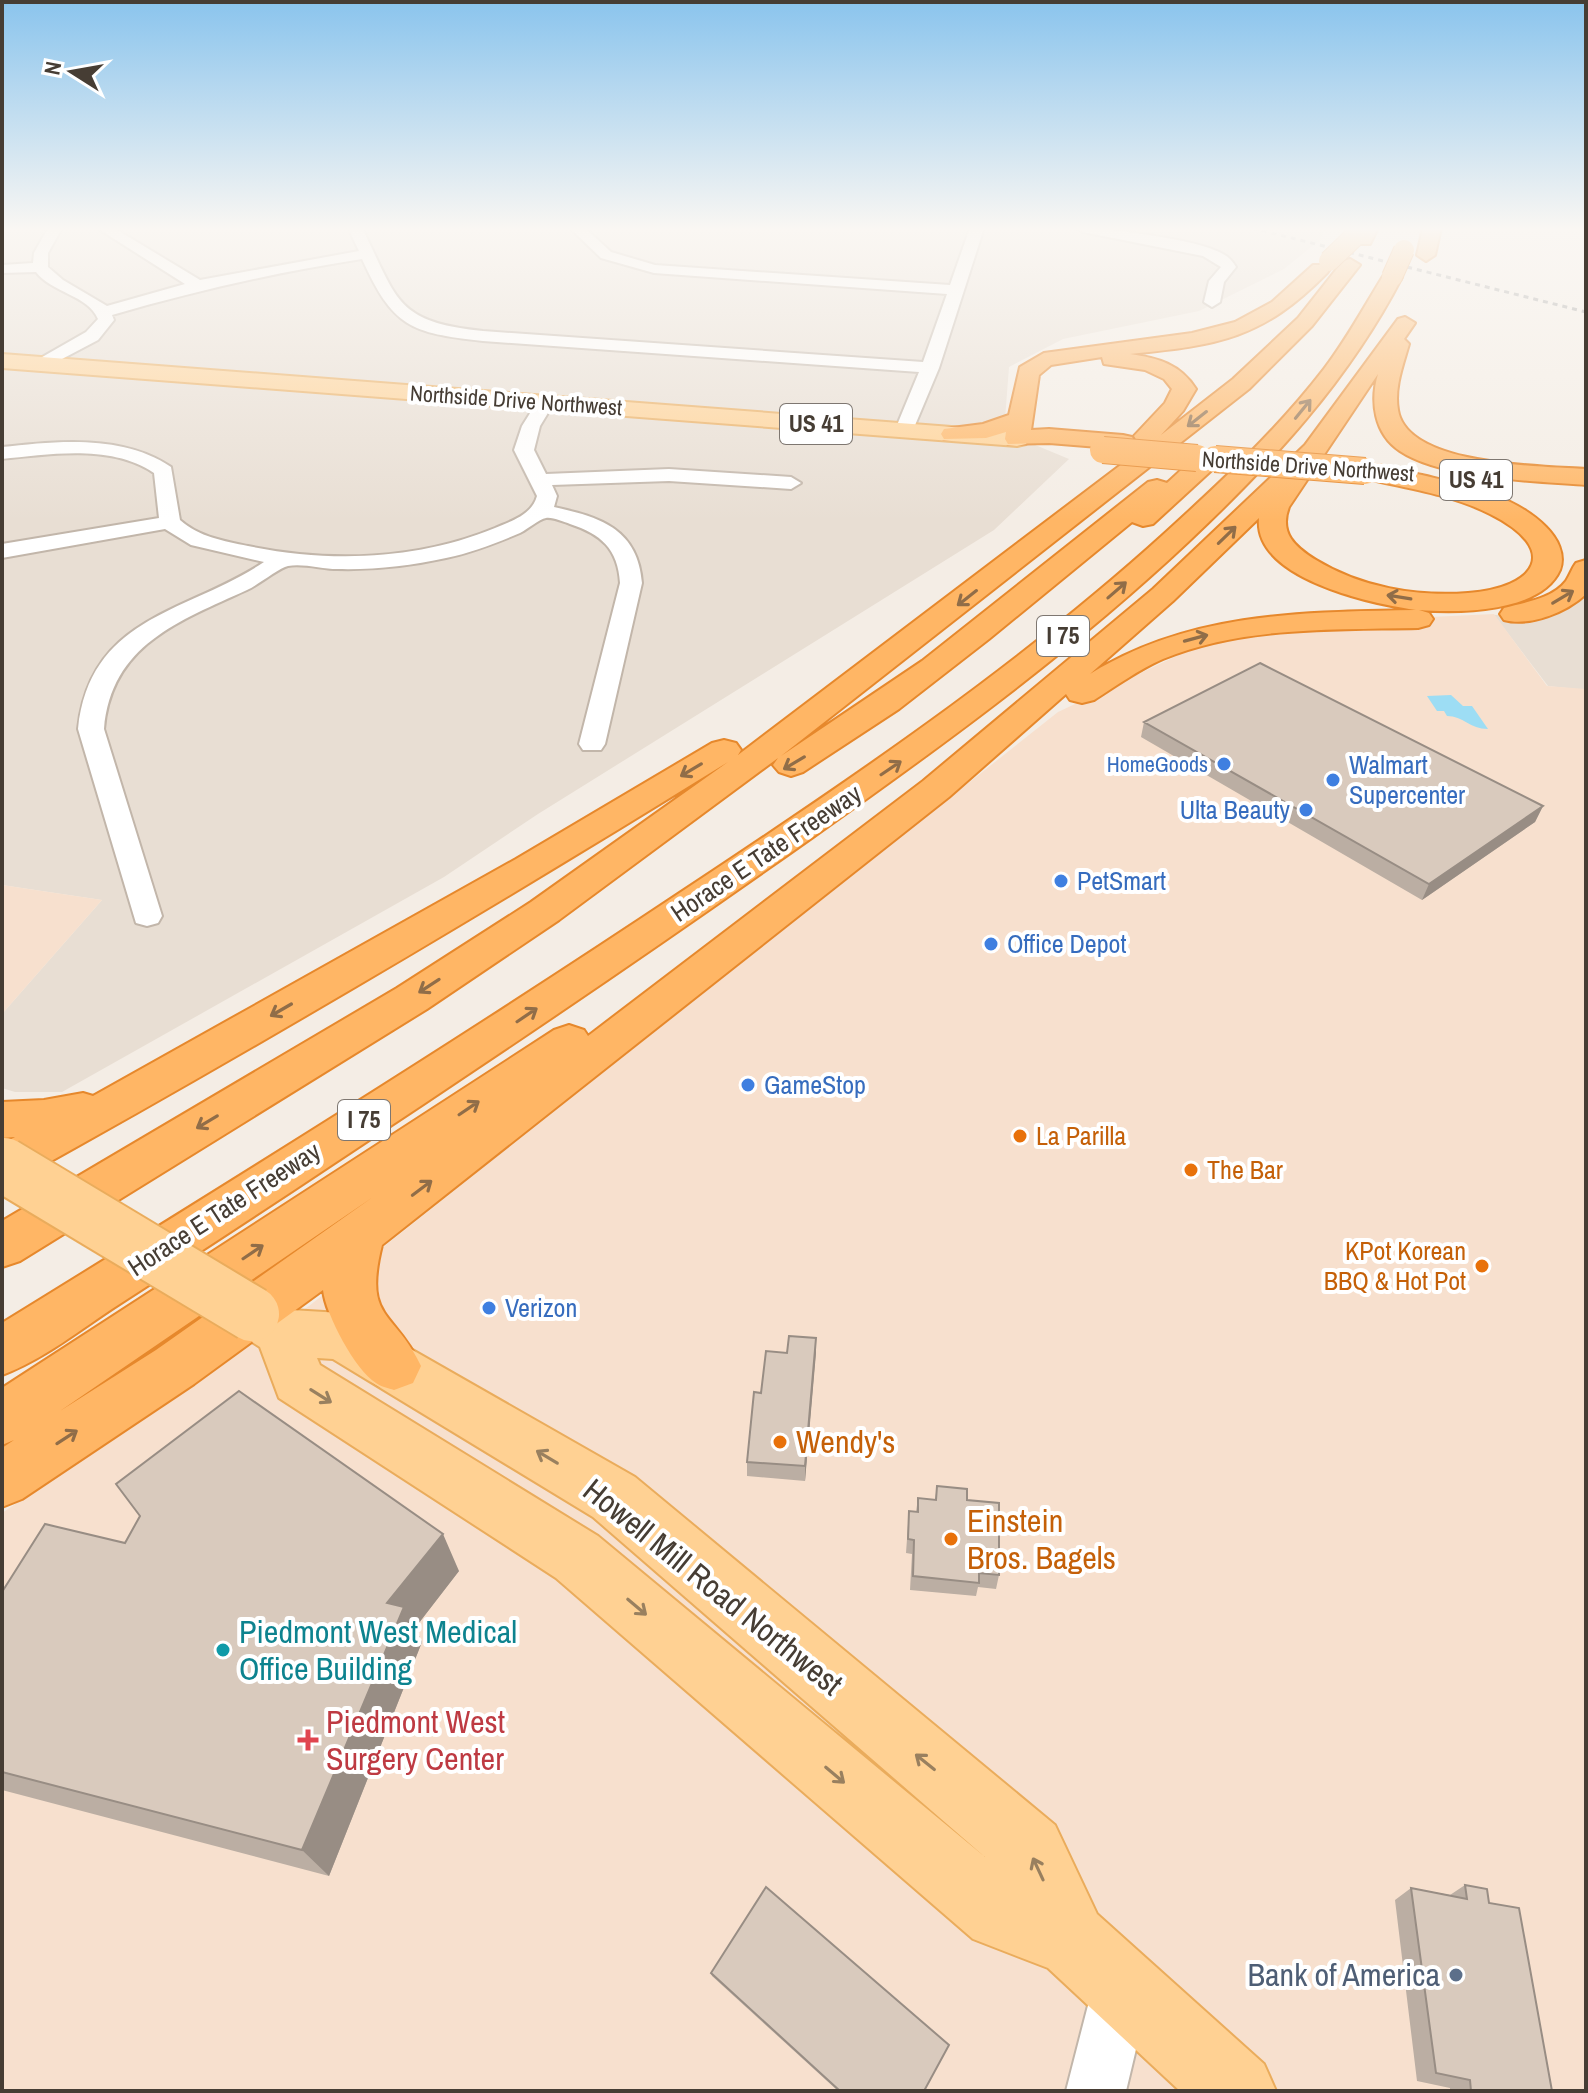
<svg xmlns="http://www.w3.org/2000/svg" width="1588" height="2093" font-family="'Archivo Narrow',sans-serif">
  <rect width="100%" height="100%" fill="#f4ede5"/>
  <path fill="#e8ded3" d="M 2,228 L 1326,228 L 1320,240 L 1284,269 L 1199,311 L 1063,339 L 1009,367 L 1004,432 L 1069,459 L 994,530 L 538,814 L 444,877 L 62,1092 L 15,1092 L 2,1088 L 2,1014 L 102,900 L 2,885 Z
    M 1586,593 L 1586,690 L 1548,686 L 1494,615 L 1557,612 Z"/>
  <path fill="#f7e0ce" d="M 1494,614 L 1547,686 L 1586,689 L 1586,2091 L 2,2091 L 2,1513 L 309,1306 L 1058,712 L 1240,626 Z
    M 2,885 L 102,900 L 2,1014 Z"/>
  <path fill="#9dddf4" d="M 1451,695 L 1463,706 L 1472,706 L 1488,729 C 1470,729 1463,716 1447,716 L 1444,711 L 1437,711 L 1427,696 Z"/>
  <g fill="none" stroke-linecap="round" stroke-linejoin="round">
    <defs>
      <path id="minor" d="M 48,228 L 62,228 L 48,253 L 48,267 L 63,280 L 107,306 L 185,284 L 97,228 L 114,228 L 200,280 L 359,251 L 348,228 L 362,228 C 398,300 395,322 483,331 L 923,362 L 947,294 L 654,273 L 601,258 L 570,228 L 585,228 L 611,252 L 655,265 L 950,285 L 970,228 L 984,228 L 939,368 L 913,430 L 904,436 L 895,430 L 919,372 L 483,341 C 410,333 393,327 362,259 C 277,272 195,291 112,315 L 114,320 L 98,340 L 43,369 L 34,364 L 37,360 L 86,332 L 98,319 C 88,295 52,293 36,272 L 2,273 L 2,265 L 33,263 L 34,253 Z
        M 1076,228 C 1107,228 1198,239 1223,254 C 1229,257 1233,262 1236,267 L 1224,282 L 1220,302 L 1212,307 L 1204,302 L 1209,281 L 1221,267 L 1203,256 L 1083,232 Z
        M 545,398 L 554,403 L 540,426 L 534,450 L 546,474 L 669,469 L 791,477 L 801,483 L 791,489 L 669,481 L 552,485 L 557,496 L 554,507 C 600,517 638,529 642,583 L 605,744 L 601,750 L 583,750 L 579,744 L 620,583 C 618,549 601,534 570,524 C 564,522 553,517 546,518 C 539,519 528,529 520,533 C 496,543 471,553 446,558 C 410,566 373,570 337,569 C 323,569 302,563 288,566 C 279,568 258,585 247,590 C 179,621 111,645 104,729 L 162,916 L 158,923 L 147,926 L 136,923 L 78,729 C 90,615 188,613 264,562 L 191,545 L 165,529 L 2,558 L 2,544 L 159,518 L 154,473 C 112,444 50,454 2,459 L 2,447 C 57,441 123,434 171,467 L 180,520 C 199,537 224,541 248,546 C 330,563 417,560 495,528 C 511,521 532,515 537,496 L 514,450 L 522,426 L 539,399 Z
        M 1122,1957 L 1142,1966 L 1151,1986 L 1126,2091 L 1066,2091 L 1093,1986 L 1102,1966 Z"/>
      <path id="major" d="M 2,354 L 1017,432 L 1026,434 L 1029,439 L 1026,444 L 1017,446 L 2,368 Z
        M 252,1291 L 291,1310 L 341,1313 L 360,1320 L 635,1477 L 1055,1825 L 1097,1914 L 1264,2064 L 1276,2091 L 1180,2091 L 1048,1968 L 973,1939 L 556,1578 L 279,1398 L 260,1347 L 233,1330 L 226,1314 L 233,1298 ZM 317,1358 L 333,1359 L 593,1517 L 985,1857 L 598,1536 L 320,1365 Z"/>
      <path id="highway" d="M 1360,228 L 1378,228 L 1370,244 L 1358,244 L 1355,240 Z
        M 1423,228 L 1441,228 L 1435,255 L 1426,261 L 1417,255 Z
        M 1350,259 L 1360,265 L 1312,326 L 1249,389 L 781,756 L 922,661 L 1148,482 L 1157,480 L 1167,483 C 1183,469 1200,448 1224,454 L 1228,459 L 1214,468 L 1153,524 L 1143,526 L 1132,522 L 989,639 L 899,709 L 803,772 L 791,776 L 779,772 L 773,765 L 778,758 L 559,920 L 427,1009 L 20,1261 L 2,1267 L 2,1221 L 397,988 L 531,902 L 728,762 C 495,906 259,1046 19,1179 L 2,1185 L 2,1144 L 15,1137 L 2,1138 L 2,1102 L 44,1100 L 83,1093 L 93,1096 L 516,859 L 712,743 L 724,740 L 736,743 L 741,750 L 738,755 L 1151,442 L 1137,441 L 1134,436 L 1165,403 L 1172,389 L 1164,379 L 1145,370 L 1104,364 L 1102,357 L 1051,365 L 1039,375 L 1031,430 L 1049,429 L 1123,435 L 1132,437 L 1135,442 L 1132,447 L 1123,449 L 1049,443 L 1008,444 L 1005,439 L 1006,432 L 986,438 L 944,439 L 941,434 L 944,429 L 983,424 L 1009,415 L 1020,367 L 1044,353 L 1192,333 L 1235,322 L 1272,302 L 1313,265 L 1327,265 L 1330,269 L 1327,273 C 1262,339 1219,345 1130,354 C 1158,358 1180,364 1196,389 L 1183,411 L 1161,435 L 1233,379 L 1298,318 L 1343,261 Z
        M 1392,271 L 1402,277 C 1349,380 1272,463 1188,542 C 1072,651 943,745 813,837 C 656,948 497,1056 336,1162 C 264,1210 191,1258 118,1305 C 81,1329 43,1360 2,1375 L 2,1323 C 229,1183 456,1042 678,894 C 846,783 1015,669 1165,533 C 1221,482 1277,430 1324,369 C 1347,339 1365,305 1385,273 Z
        M 1405,317 L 1415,323 L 1404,339 L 1409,344 C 1403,365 1394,388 1398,410 C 1407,466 1541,466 1586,469 L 1586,485 C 1536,481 1442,479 1400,451 C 1374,434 1370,401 1378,374 L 1289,507 C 1279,533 1295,547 1316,560 C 1360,587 1416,597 1468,593 C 1536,588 1562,550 1490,514 C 1449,493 1401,488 1356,476 L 1352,471 L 1356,466 C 1376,461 1402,471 1422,475 C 1463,485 1515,495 1546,527 C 1557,538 1566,554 1560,570 C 1541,613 1457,613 1419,610 L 1429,613 L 1433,619 L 1429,625 L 1418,628 C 1333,630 1243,626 1163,659 C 1138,670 1116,686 1094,700 L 1082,703 L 1070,700 L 1066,694 L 949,797 L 382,1245 C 363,1321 394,1309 421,1366 L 413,1383 L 394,1390 C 389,1388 381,1387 376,1383 C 355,1370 326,1315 323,1290 L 194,1384 L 22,1499 L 2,1507 L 2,1448 L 14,1440 L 2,1445 L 2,1388 L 554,1030 L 569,1025 L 584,1030 L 588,1036 L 923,781 L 1153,589 L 1305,445 L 1398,319 ZM 1259,518 C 1253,579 1373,604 1416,610 C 1303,612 1190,612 1090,674 L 1173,601 ZM 373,1197 L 156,1350 L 60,1411 Z
        M 1586,560 L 1586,594 C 1567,612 1530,627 1504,620 L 1500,614 L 1504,608 C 1525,602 1552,599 1566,581 C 1570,575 1572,568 1576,563 Z"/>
    </defs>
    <use href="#minor" stroke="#c2b6aa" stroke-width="4"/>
    <use href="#major" stroke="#eaac5c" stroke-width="4"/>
    <use href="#highway" stroke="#e6882c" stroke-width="4"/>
    <use href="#minor" fill="#fff" fill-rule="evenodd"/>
    <use href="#major" fill="#ffd193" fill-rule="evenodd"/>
    <use href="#highway" fill="#ffb665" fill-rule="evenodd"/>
    <path stroke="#959595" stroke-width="3" stroke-dasharray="5 5" stroke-linecap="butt" d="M 1252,228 L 1586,312"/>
    <defs>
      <path id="major-bridge" d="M 4,1165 L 252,1314"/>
      <path id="highway-bridge-far1" d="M 1329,261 L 1353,238
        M 1392,277 L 1404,250"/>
      <path id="highway-bridge" d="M 1103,450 L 1197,458
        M 1215,459 L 1365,471"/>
    </defs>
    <use href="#major-bridge" stroke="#eaac5c" stroke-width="58" stroke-linecap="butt"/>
    <use href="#highway-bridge-far1" stroke="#e6882c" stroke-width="22" stroke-linecap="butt"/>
    <use href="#highway-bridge" stroke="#e6882c" stroke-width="28" stroke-linecap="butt"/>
    <use href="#major-bridge" stroke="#ffd193" stroke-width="54"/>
    <use href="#highway-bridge-far1" stroke="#ffb665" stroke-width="20"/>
    <use href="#highway-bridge" stroke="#ffb665" stroke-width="26"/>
  </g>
  <path fill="#bbaea3" d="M 1144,722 L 1543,806 L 1535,822 L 1422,900 L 1141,737 Z
    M 816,1338 L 805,1481 L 747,1476 L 747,1462 L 761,1393 L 787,1353 Z
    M 937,1486 L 967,1500 L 999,1575 L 996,1589 L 978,1587 L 976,1596 L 910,1590 L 912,1554 L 906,1553 L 909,1511 L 916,1512 L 918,1498 L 935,1500 Z
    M 125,1543 L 459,1571 L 415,1628 L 422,1642 L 329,1876 L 2,1790 L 2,1592 Z
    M 1465,1885 L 1489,1903 L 1552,2091 L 1450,2091 L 1450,2088 L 1417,2081 L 1395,1900 L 1411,1888 L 1450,1895 Z
    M 711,1973 L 924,2091 L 838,2091 L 712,1976 Z"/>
  <path fill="#988d84" d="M 1543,806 L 1535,822 L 1422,900 L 1429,884 Z
    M 816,1338 L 816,1353 L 805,1481 L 805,1466 Z
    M 443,1534 L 459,1571 L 415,1628 L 422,1642 L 329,1876 L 302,1850 L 387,1603 Z"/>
  <path fill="#d9cabd" stroke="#988d84" stroke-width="2" d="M 1260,663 L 1543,806 L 1429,884 L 1144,722 Z
    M 789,1336 L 816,1338 L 805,1466 L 747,1462 L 754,1392 L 761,1393 L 766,1351 L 787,1353 Z
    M 239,1391 L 443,1534 L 387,1603 L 404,1607 L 302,1850 L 2,1772 L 2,1592 L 45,1524 L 125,1543 L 140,1516 L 116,1484 Z
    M 937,1486 L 967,1489 L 967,1500 L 999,1503 L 999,1575 L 979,1573 L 979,1583 L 913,1576 L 914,1540 L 908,1539 L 909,1511 L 918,1512 L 918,1498 L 936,1500 Z
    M 1465,1885 L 1487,1889 L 1489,1903 L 1519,1908 L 1552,2091 L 1512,2090 L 1512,2091 L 1471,2091 L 1470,2080 L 1436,2073 L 1411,1888 L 1467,1899 Z
    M 766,1887 L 949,2045 L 924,2091 L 840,2091 L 711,1973 Z"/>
  <defs><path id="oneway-shaft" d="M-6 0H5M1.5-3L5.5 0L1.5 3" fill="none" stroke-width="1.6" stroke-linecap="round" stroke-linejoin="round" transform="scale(2)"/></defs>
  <g stroke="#906d48">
    <use href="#oneway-shaft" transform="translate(1303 409) rotate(-51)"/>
    <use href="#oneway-shaft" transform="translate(1197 419) rotate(142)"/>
    <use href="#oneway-shaft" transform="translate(1227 535) rotate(-44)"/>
    <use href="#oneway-shaft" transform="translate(1117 590) rotate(-41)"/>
    <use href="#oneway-shaft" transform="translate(1399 597) rotate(-171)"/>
    <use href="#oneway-shaft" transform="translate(1563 597) rotate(-31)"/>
    <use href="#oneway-shaft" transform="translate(967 598) rotate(142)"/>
    <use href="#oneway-shaft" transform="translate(1196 638) rotate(-15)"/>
    <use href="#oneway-shaft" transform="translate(794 763) rotate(149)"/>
    <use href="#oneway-shaft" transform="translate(891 768) rotate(-34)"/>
    <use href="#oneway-shaft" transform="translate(691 770) rotate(149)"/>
    <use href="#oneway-shaft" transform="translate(429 986) rotate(147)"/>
    <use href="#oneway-shaft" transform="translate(281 1010) rotate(150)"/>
    <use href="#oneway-shaft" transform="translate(527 1015) rotate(-34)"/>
    <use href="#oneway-shaft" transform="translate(469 1108) rotate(-34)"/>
    <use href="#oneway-shaft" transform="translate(207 1122) rotate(149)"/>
    <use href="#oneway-shaft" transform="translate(422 1188) rotate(-37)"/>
    <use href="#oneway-shaft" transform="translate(253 1252) rotate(-34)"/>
    <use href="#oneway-shaft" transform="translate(67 1437) rotate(-33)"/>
  </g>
  <g stroke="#99805f">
    <use href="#oneway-shaft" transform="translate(321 1396) rotate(32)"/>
    <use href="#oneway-shaft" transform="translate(547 1457) rotate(-149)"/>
    <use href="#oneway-shaft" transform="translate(637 1607) rotate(40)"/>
    <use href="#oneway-shaft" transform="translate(925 1762) rotate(-141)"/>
    <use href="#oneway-shaft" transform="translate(835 1775) rotate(40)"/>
    <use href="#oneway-shaft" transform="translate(1038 1869) rotate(-115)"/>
  </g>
  <linearGradient id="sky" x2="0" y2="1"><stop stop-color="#8ac4ed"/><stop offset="0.44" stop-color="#faf7f3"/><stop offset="1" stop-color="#faf7f3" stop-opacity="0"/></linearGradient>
  <rect width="1588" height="521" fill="url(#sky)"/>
  <g fill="#3f7fe0" stroke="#fff" stroke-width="3">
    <circle cx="1224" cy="764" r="8"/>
    <circle cx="1333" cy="780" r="8"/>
    <circle cx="1306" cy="810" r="8"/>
    <circle cx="1061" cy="881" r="8"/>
    <circle cx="991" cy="944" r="8"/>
    <circle cx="748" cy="1085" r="8"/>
    <circle cx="489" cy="1308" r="8"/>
  </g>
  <g fill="#e8710a" stroke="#fff" stroke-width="3">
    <circle cx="1020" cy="1136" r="8"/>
    <circle cx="1191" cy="1170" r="8"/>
    <circle cx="1482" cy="1266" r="8"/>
    <circle cx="780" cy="1442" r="8"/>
    <circle cx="951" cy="1539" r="8"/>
  </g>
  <circle fill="#0f9aa8" stroke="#fff" stroke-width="3" cx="223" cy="1650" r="8"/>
  <path fill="#e0444e" stroke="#fff" stroke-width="3" d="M304 1728h8v8h8v8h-8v8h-8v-8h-8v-8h8z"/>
  <circle fill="#5c6f8a" stroke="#fff" stroke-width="3" cx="1456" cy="1975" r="8"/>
  <g text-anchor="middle" stroke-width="8" stroke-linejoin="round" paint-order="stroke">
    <g font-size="22" fill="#463d34" stroke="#fff">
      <text transform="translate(516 400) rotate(4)" y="8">Northside Drive Northwest</text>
      <text transform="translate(1308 466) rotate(4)" y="8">Northside Drive Northwest</text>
    </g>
    <g font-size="22" fill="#366cbe" stroke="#fff" text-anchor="end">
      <text x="1208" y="772">HomeGoods</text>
    </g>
    <g fill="#fff" stroke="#7e7771" stroke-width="2">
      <rect x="780" y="404" width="72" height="40" rx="6"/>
      <rect x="1440" y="460" width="72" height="40" rx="6"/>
      <rect x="1037" y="616" width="52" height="40" rx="6"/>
      <rect x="338" y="1100" width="52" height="40" rx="6"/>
    </g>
    <g font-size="24" font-weight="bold" fill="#463d34">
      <text x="816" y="432">US 41</text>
      <text x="1476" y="488">US 41</text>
      <text x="1063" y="644">I 75</text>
      <text x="364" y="1128">I 75</text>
    </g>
    <g font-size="26" fill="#366cbe" stroke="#fff" text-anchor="start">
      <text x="1349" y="774">Walmart<tspan x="1349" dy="30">Supercenter</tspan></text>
      <text x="1290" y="819" text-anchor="end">Ulta Beauty</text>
      <text x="1077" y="890">PetSmart</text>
      <text x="1007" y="953">Office Depot</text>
      <text x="764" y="1094">GameStop</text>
      <text x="505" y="1317">Verizon</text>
    </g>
    <g font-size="26" fill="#463d34" stroke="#fff">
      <text transform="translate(766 853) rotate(-34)" y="9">Horace E Tate Freeway</text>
      <text transform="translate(224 1209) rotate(-33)" y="9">Horace E Tate Freeway</text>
    </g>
    <g font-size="26" fill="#c56008" stroke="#fff" text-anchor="start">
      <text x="1036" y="1145">La Parilla</text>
      <text x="1207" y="1179">The Bar</text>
      <text x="1466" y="1260" text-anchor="end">KPot Korean<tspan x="1466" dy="30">BBQ &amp; Hot Pot</tspan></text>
    </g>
    <g font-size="32" fill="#c56008" stroke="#fff" text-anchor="start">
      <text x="796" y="1453">Wendy's</text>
      <text x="967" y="1532">Einstein<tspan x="967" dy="37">Bros. Bagels</tspan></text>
    </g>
    <g font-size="32" fill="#463d34" stroke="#fff">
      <text transform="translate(713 1587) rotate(39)" y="11">Howell Mill Road Northwest</text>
    </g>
    <g font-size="32" fill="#0d838f" stroke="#fff" text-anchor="start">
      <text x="239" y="1643">Piedmont West Medical<tspan x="239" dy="37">Office Building</tspan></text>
    </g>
    <g font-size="32" fill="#be3a42" stroke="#fff" text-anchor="start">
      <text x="326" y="1733">Piedmont West<tspan x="326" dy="37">Surgery Center</tspan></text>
    </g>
    <g font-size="32" fill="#4e5e75" stroke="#fff" text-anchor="end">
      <text x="1440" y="1986">Bank of America</text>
    </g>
  </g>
  <rect width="1588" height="2093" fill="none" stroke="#463d34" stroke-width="8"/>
  <g transform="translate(72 72) rotate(281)" stroke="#ffffff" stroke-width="6" paint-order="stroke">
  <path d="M0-6L14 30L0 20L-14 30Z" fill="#463d34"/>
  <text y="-12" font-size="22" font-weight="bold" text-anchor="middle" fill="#463d34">N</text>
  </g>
</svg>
